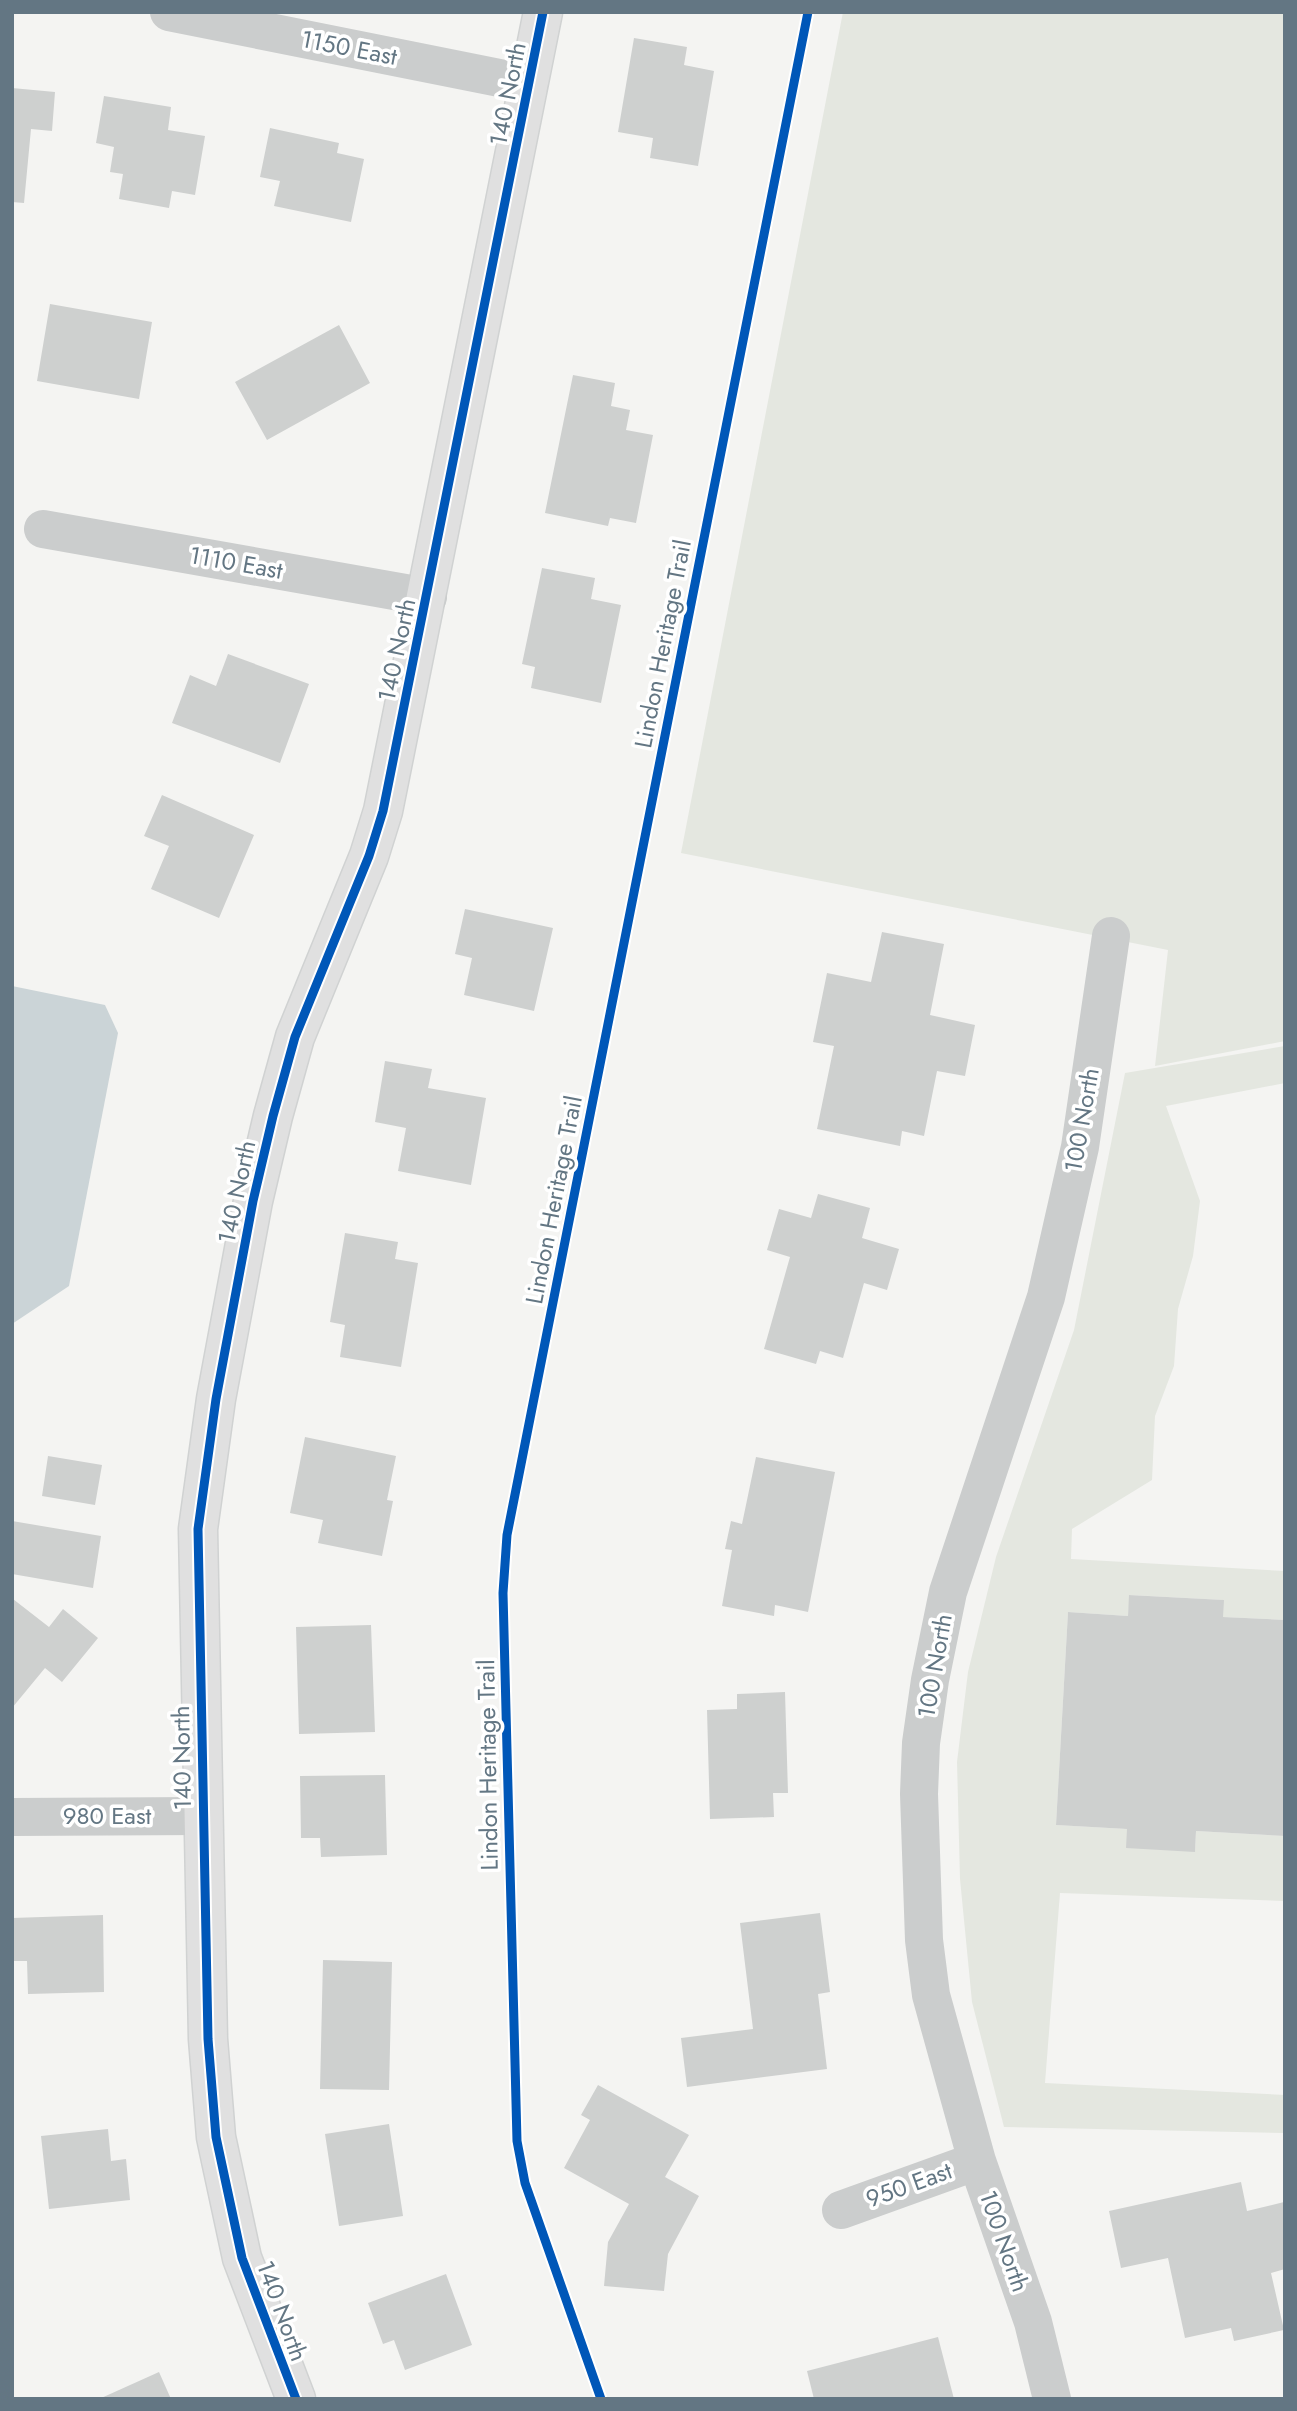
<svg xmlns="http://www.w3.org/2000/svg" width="1297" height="2411" font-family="Jost,sans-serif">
  <rect width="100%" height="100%" fill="#f4f4f2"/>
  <path fill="#e4e7e0" d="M 843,12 L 1285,12 L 1285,1041 L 1155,1066 L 1168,950 L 681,853 Z
    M 1285,1046 L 1285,1083 L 1166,1106 L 1200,1201 L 1193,1256 L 1178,1309 L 1174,1366 L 1155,1416 L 1152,1480 L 1072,1529 L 1071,1559 L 1285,1571 L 1285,1620 L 1223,1617 L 1223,1600 L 1130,1595 L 1128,1616 L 1068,1612 L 1056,1825 L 1127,1829 L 1195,1851 L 1196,1831 L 1285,1836 L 1285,1901 L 1060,1893 L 1045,2083 L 1285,2095 L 1285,2133 L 1004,2127 L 972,2002 L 960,1879 L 957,1762 L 968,1672 L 996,1557 L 1074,1330 L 1125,1073 Z"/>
  <path fill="#cbd4d7" d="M 12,986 L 105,1005 L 118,1033 L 69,1286 L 12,1324 Z"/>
  <path fill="#ced0cf" d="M 634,38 L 687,47 L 684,65 L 714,71 L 698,166 L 650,158 L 653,138 L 618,132 Z
    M 12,88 L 55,92 L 52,131 L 31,129 L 24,203 L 12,202 Z
    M 104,96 L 171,107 L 168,130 L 205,136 L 195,195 L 172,191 L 169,208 L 119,199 L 123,174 L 110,172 L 114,147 L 96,143 Z
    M 270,128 L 339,143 L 337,153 L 364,159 L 351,222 L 274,206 L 280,181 L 260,177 Z
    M 50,304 L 152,322 L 139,399 L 37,381 Z
    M 339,325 L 370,383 L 267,440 L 235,382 Z
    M 573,375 L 615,383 L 611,406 L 630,410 L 626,430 L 653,435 L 636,523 L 610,518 L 608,526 L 545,513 Z
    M 542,568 L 595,578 L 591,599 L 621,605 L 601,703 L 531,688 L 535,667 L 522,664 Z
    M 228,654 L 309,684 L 280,763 L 172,723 L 190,675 L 216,686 Z
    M 162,795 L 254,835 L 219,918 L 151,889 L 169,846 L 144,836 Z
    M 465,909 L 553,928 L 534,1011 L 464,995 L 472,958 L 455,954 Z
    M 882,932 L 944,944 L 930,1015 L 975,1025 L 965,1076 L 937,1071 L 924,1136 L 902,1131 L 900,1146 L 817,1129 L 834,1046 L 813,1042 L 827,973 L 871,982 Z
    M 385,1061 L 432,1069 L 428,1088 L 486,1098 L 471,1185 L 398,1171 L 406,1128 L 375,1122 Z
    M 818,1194 L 870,1208 L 862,1238 L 899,1249 L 887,1290 L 864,1283 L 843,1358 L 820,1351 L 816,1364 L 764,1349 L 790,1257 L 767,1250 L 779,1209 L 811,1218 Z
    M 345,1233 L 398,1242 L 395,1259 L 418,1263 L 401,1367 L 340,1357 L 345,1325 L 330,1322 Z
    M 305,1437 L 396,1456 L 387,1500 L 393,1501 L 382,1556 L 318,1543 L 323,1520 L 290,1513 Z
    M 48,1456 L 102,1465 L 95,1505 L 42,1496 Z
    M 756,1457 L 835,1472 L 808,1612 L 775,1605 L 774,1616 L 722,1606 L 732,1550 L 725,1549 L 731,1521 L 742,1524 Z
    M 12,1521 L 101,1536 L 93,1588 L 12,1574 Z
    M 1129,1595 L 1224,1600 L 1223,1617 L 1285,1620 L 1285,1836 L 1196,1831 L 1195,1852 L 1126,1848 L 1127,1829 L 1056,1825 L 1068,1612 L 1128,1616 Z
    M 13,1599 L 49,1627 L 63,1609 L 98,1638 L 62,1682 L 45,1668 L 12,1708 Z
    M 371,1625 L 375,1732 L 299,1734 L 296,1627 Z
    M 785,1692 L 788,1793 L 773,1793 L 774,1817 L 710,1819 L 707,1710 L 737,1709 L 737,1694 Z
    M 385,1775 L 387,1855 L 321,1857 L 320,1838 L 301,1838 L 300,1776 Z
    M 820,1913 L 830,1992 L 818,1994 L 827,2069 L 687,2087 L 681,2038 L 753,2029 L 740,1923 Z
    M 103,1915 L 104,1992 L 28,1994 L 27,1961 L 12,1961 L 12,1918 Z
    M 323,1960 L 392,1962 L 389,2090 L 320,2089 Z
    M 598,2085 L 689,2135 L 665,2177 L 699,2196 L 668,2254 L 664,2291 L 604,2286 L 608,2242 L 629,2204 L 564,2168 L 590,2120 L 581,2115 Z
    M 389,2124 L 403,2216 L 339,2226 L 325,2134 Z
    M 108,2129 L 111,2161 L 126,2159 L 130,2200 L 49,2209 L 41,2136 Z
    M 1241,2182 L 1247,2211 L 1284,2202 L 1285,2269 L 1271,2273 L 1284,2330 L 1234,2341 L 1231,2328 L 1185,2338 L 1168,2258 L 1121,2268 L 1109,2211 Z
    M 446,2274 L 472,2345 L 405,2370 L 394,2340 L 383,2344 L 368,2303 Z
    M 938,2337 L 954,2399 L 814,2399 L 807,2371 Z
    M 159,2372 L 171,2399 L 99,2399 Z"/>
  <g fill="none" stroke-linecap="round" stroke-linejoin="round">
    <defs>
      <path id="secondary" d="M 296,2399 L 242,2258 L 216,2137 L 208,2039 L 198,1529 L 216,1399 L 253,1201 L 273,1116 L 295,1037 L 369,856 L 383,811 L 543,12"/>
    </defs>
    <use href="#secondary" stroke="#d0d2d2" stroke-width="41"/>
    <path stroke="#cbcdcd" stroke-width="38" d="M 169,12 L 529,84
      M 43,529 L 428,597
      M 12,1817 L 202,1816
      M 841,2210 L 977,2161
      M 1052,2399 L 1033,2322 L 977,2161 L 931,1995 L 924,1940 L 919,1794 L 921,1743 L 930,1680 L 948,1592 L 1046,1297 L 1080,1147 L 1111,936"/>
    <use href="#secondary" stroke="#e0e0e0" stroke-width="38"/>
    <defs>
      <path id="cycleway" d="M 296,2399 L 242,2258 L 216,2137 L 208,2039 L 198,1529 L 216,1399 L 253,1201 L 273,1116 L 295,1037 L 369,856 L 383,811 L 543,12
        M 601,2399 L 525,2183 L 517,2141 L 503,1593 L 507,1535 L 808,12"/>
    </defs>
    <use href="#cycleway" stroke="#fff" stroke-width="13"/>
    <use href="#cycleway" stroke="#0057b8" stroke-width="9"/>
  </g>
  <g text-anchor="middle" stroke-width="7" stroke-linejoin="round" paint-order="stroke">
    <g font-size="24" fill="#637683" stroke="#fff">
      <text transform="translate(349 48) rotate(11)" y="8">1150 East</text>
      <text transform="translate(508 94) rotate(-79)" y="8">140 North</text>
      <text transform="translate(236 563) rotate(10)" y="8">1110 East</text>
      <text transform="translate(663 644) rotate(-79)" y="8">Lindon Heritage Trail</text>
      <text transform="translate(397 650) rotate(-78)" y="8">140 North</text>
      <text transform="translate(1082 1120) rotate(-80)" y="8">100 North</text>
      <text transform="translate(237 1192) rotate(-78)" y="8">140 North</text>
      <text transform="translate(554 1200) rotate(-79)" y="8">Lindon Heritage Trail</text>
      <text transform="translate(935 1666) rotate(-80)" y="8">100 North</text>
      <text transform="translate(182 1758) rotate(-91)" y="8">140 North</text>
      <text transform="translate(488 1765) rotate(-91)" y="8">Lindon Heritage Trail</text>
      <text x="107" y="1824">980 East</text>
      <text transform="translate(909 2185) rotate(-20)" y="8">950 East</text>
      <text transform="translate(1004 2241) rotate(71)" y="8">100 North</text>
      <text transform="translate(282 2311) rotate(70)" y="8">140 North</text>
    </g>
  </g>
  <rect width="1297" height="2411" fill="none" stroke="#637683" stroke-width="28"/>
</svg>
